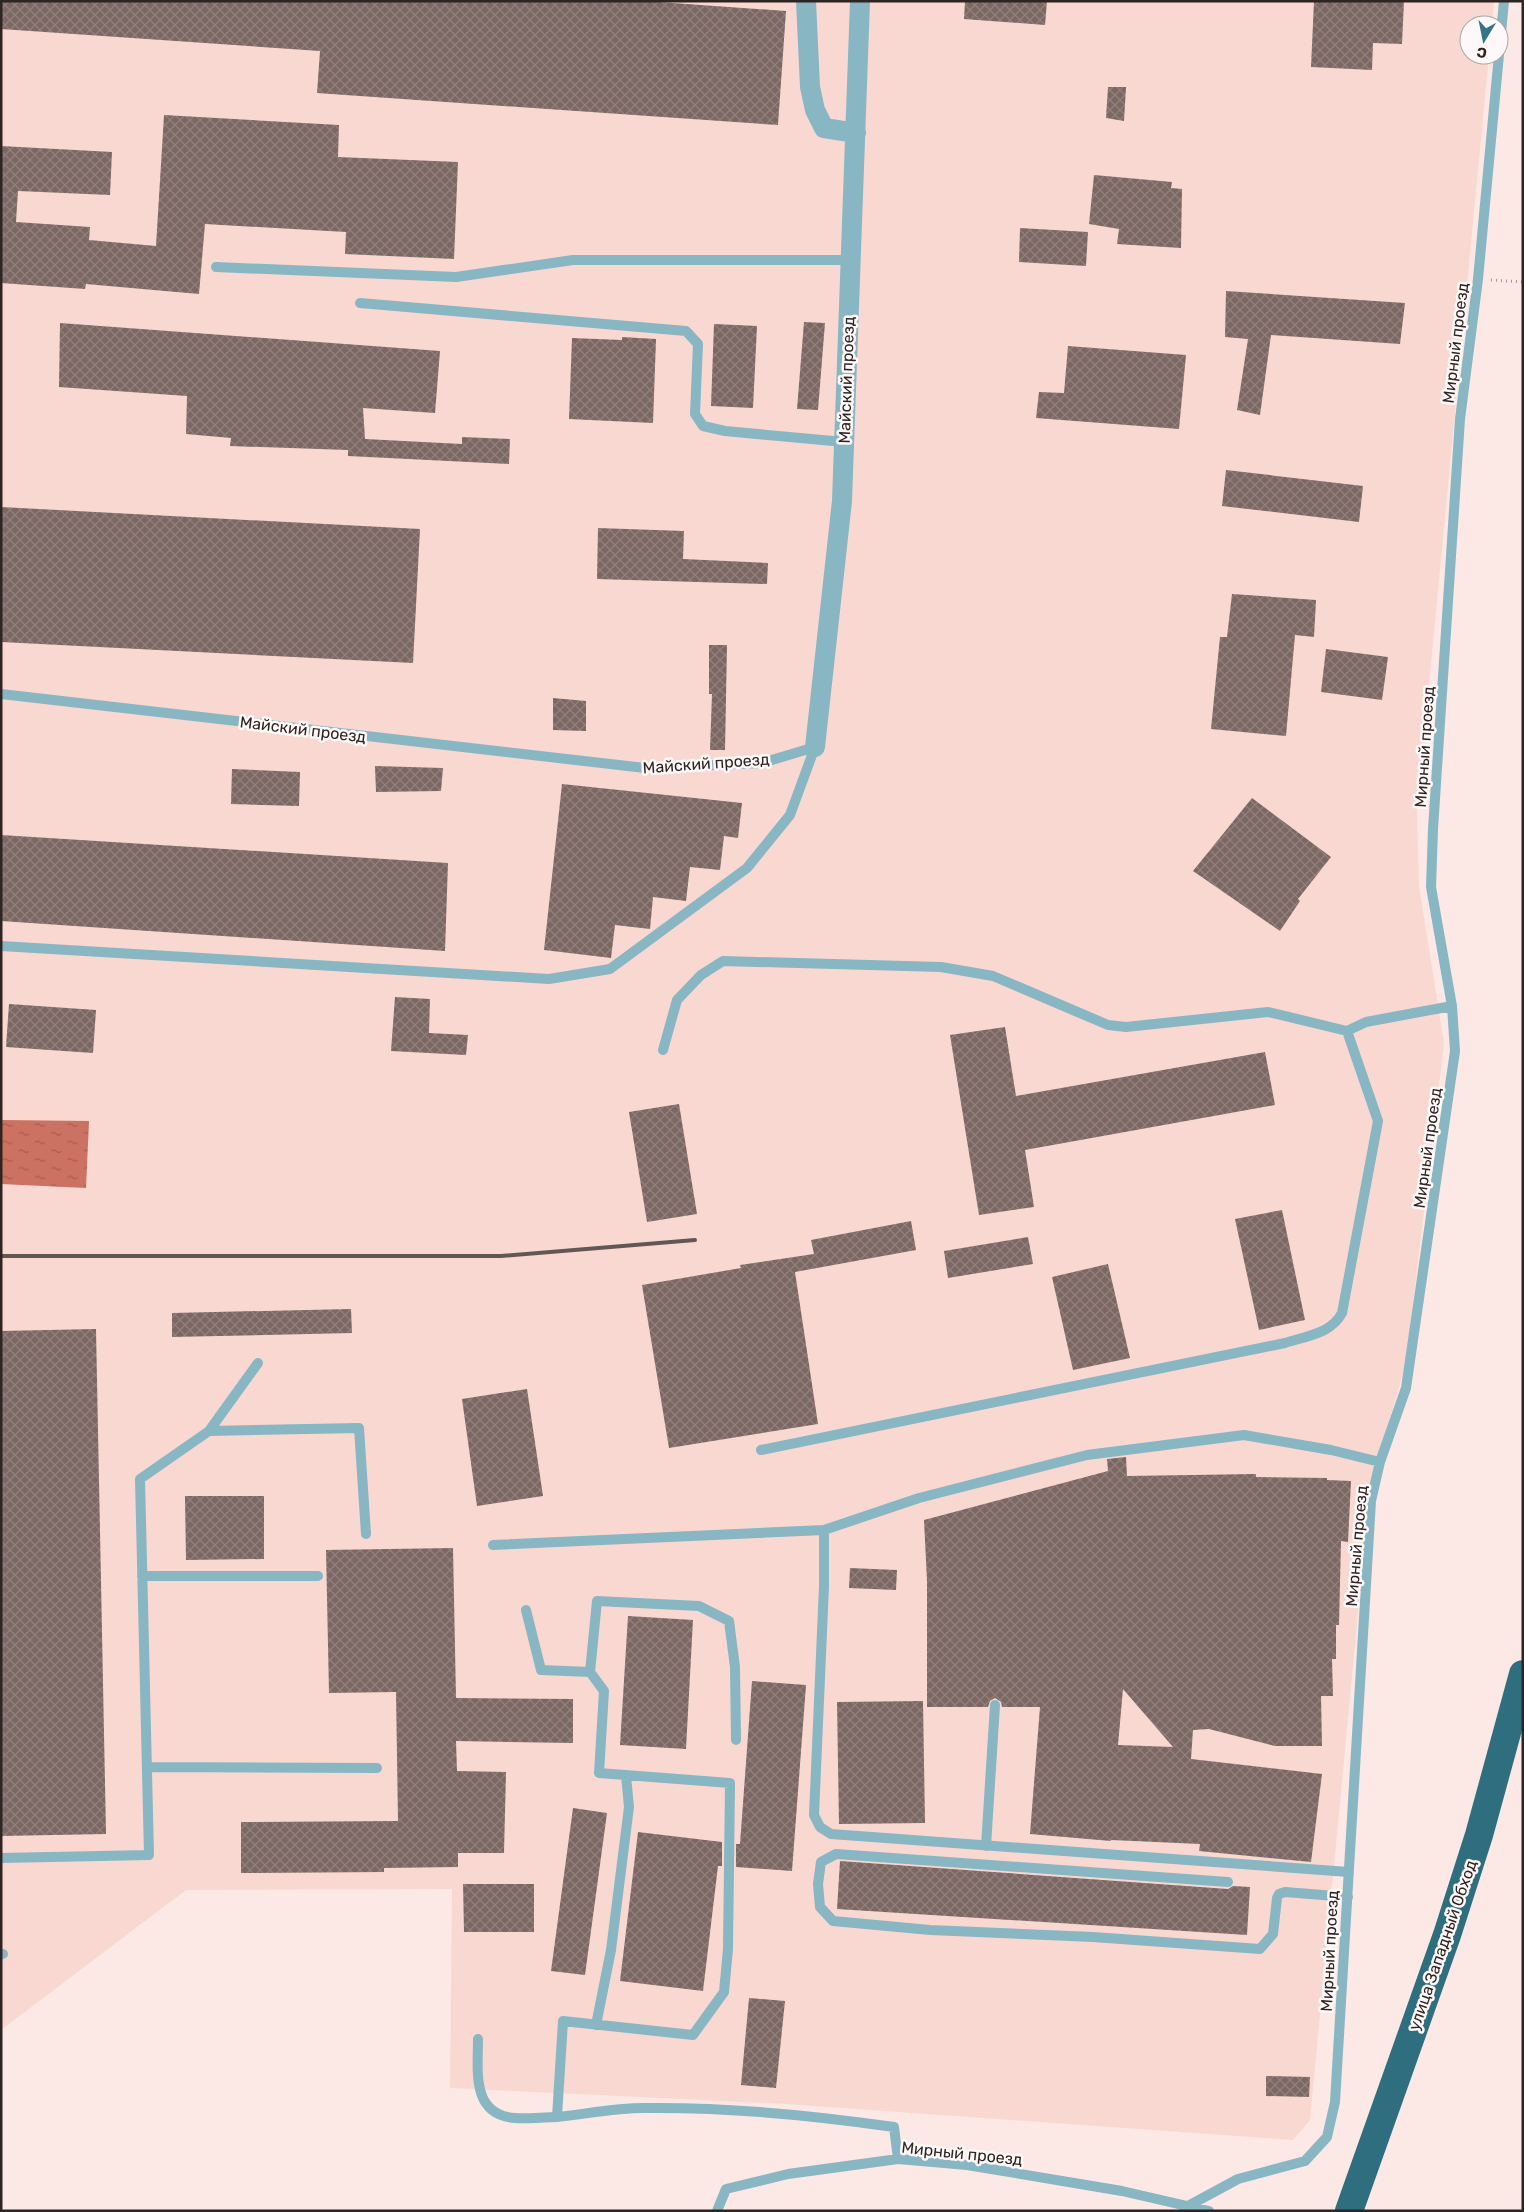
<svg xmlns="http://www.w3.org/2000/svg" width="1524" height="2212" font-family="Rubik,sans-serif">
  <defs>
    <pattern id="water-ripples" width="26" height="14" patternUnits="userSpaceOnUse" patternTransform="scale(1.25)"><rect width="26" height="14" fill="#cb7262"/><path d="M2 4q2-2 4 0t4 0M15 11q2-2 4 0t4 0" fill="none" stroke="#a55d50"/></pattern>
    <pattern id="building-cross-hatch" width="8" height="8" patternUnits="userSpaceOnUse" patternTransform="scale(1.25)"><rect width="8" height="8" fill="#7c6763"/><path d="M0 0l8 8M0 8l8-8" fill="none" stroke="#90817e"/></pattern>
  </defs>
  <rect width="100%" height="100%" fill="#fce8e4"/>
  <path fill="#f9d8d1" d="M 1,1 L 1494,1 L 1492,25 L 1469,25 L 1469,55 L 1489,55 L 1417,811 L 1419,886 L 1444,1043 L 1406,1363 L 1370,1486 L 1310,2120 L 1293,2140 L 786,2104 L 450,2088 L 452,1889 L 186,1890 L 1,2030 Z"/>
  <path fill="url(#water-ripples)" d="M 1,1120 L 89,1121 L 86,1188 L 1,1184 Z"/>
  <path fill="url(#building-cross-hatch)" fill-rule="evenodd" d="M 1,1 L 645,1 L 786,11 L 778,125 L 317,93 L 320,51 L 1,29 Z
    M 965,1 L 1047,1 L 1045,25 L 964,19 Z
    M 1314,1 L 1404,1 L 1402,44 L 1373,43 L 1372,70 L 1311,67 Z
    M 1108,87 L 1126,87 L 1124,121 L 1106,118 Z
    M 164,115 L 339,125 L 338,157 L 458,162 L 454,259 L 345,254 L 346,232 L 205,224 L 199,294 L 86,284 L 85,289 L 1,283 L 1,146 L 112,152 L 110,195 L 18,191 L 16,222 L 90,227 L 89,240 L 156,246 Z
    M 1094,175 L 1172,182 L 1171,188 L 1182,189 L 1181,248 L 1117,244 L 1119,229 L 1089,224 Z
    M 1020,228 L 1088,232 L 1086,266 L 1019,262 Z
    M 1226,291 L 1405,303 L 1400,344 L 1271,335 L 1260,415 L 1237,410 L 1248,339 L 1225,337 Z
    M 804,322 L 825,323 L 818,410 L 797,409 Z
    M 60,323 L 440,351 L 435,413 L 363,408 L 365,439 L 462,444 L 462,437 L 510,439 L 509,464 L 348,456 L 348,450 L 230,446 L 231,438 L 186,434 L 187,396 L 59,387 Z
    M 714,324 L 757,326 L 753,408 L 711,406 Z
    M 622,337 L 656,339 L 653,423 L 569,419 L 572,338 L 622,340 Z
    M 1068,346 L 1186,355 L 1179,429 L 1036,418 L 1039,392 L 1064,393 Z
    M 1226,470 L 1363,486 L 1359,522 L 1222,506 Z
    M 1,507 L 420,529 L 413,663 L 1,642 Z
    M 598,528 L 684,531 L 683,559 L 768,563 L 767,584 L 597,579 Z
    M 1232,594 L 1316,600 L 1314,637 L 1295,635 L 1286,736 L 1211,729 L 1220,637 L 1227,637 Z
    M 709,645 L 727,645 L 725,750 L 710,750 L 712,694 L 709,694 Z
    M 1326,649 L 1388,657 L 1382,700 L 1321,692 Z
    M 553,698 L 586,701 L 586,731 L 553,730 Z
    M 375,766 L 443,768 L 441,791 L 376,792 Z
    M 232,769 L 300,772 L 299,806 L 231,804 Z
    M 562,784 L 742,803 L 738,838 L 724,836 L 720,870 L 690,867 L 686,901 L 653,897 L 650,929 L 615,925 L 611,958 L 544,950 Z
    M 1252,798 L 1331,857 L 1298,899 L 1300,901 L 1280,931 L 1193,871 Z
    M 1,835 L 448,863 L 445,951 L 1,921 Z
    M 395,997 L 430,999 L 429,1033 L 468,1035 L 466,1055 L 391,1051 Z
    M 9,1004 L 96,1010 L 93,1053 L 6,1047 Z
    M 1005,1027 L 1016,1096 L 1265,1052 L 1275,1105 L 1025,1150 L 1034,1207 L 979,1215 L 950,1035 Z
    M 679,1104 L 697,1214 L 647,1222 L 629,1112 Z
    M 1282,1210 L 1305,1320 L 1259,1330 L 1235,1219 Z
    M 911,1221 L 916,1250 L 795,1272 L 818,1424 L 669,1448 L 642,1285 L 741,1268 L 740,1265 L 814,1254 L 811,1240 Z
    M 1028,1237 L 1033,1264 L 948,1278 L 944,1251 Z
    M 1108,1264 L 1130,1358 L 1073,1370 L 1052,1277 Z
    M 351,1309 L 352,1333 L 172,1337 L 172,1313 Z
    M 96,1329 L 106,1834 L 1,1836 L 1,1331 Z
    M 527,1389 L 543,1496 L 477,1506 L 462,1399 Z
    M 1126,1457 L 1127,1476 L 1256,1474 L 1256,1477 L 1327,1478 L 1327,1480 L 1351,1481 L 1348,1542 L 1341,1541 L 1339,1625 L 1336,1625 L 1336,1659 L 1332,1659 L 1333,1696 L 1321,1696 L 1322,1746 L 1275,1746 L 1209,1729 L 1193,1730 L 1191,1759 L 1322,1774 L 1311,1862 L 1199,1851 L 1200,1844 L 1111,1840 L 1111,1841 L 1030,1834 L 1040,1707 L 1002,1707 L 1001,1702 L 995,1698 L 990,1701 L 988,1707 L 927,1707 L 927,1581 L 924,1520 L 1108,1471 L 1107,1459 ZM 1123,1689 L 1173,1747 L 1118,1745 Z
    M 185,1496 L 264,1496 L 264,1559 L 186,1560 Z
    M 453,1548 L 456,1698 L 573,1699 L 573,1743 L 456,1741 L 457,1771 L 506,1772 L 504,1853 L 458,1853 L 458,1867 L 384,1868 L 384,1872 L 241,1873 L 241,1822 L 398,1821 L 396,1692 L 329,1693 L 326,1550 Z
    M 850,1568 L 897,1570 L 896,1590 L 849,1588 Z
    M 628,1616 L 693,1620 L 686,1749 L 620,1745 Z
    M 752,1681 L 806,1685 L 792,1871 L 736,1867 L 736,1844 L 740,1844 Z
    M 923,1701 L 925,1823 L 839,1824 L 837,1702 Z
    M 573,1808 L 607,1813 L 585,1975 L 551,1971 Z
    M 638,1832 L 722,1842 L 722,1866 L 718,1866 L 703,1991 L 620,1981 Z
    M 840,1861 L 1228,1889 L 1233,1886 L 1250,1887 L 1247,1935 L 837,1909 Z
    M 463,1884 L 534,1884 L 534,1932 L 464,1932 Z
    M 749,1998 L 785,2001 L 776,2088 L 741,2085 Z
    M 1266,2076 L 1310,2077 L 1309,2097 L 1266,2096 Z"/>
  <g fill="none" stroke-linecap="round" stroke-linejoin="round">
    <path stroke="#a59693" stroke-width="3" stroke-dasharray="1 4" stroke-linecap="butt" d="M 1491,280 L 1523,282"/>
    <path stroke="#89b6c3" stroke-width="10" d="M 216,267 L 456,277 L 573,260 L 851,260
      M 360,303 L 686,331 L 698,344 L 695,414 L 703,426 L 725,431 L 844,442
      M 1,694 L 645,768 L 762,763 L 815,747
      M 1,946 L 549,979 L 610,969 L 747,868 L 790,815 L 815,747
      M 663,1050 L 677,1000 L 701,975 L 723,961 L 941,967 L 993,976 L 1108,1025 L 1126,1027 L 1268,1012 L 1347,1031 L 1366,1022 L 1452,1006
      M 209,1431 L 258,1363
      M 761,1450 L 1285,1343 C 1306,1336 1331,1334 1342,1313 L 1378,1121 L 1347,1031
      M 824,1530 L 824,1586 L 814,1815 L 820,1827 L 831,1834 L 1349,1872
      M 493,1545 L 824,1530 L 919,1498 L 1087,1455 L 1244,1435 L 1331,1450 L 1380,1462
      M 142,1576 L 318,1576
      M 526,1610 L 541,1670 L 590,1672
      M 736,1740 L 735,1667 L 729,1621 L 699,1606 L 597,1601 L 590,1672 L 604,1691 L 599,1773 L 730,1783 L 728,1949 L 724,1992 L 693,2035 L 563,2021 L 557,2117 C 586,2114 615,2108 644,2108 C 728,2107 811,2115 894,2127 L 898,2159
      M 147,1767 L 377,1768
      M 986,1846 L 995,1705
      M 1,1858 L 149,1855 L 140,1479 L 209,1431 L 359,1428 L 366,1534
      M 1228,1882 L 836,1854 L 821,1862 L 818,1884 L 820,1907 L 833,1921 L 930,1930 L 1093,1937 L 1260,1949 L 1273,1934 L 1277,1898 L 1279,1894 L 1285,1892 L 1348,1897
      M 1,1954 L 3,1954
      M 596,2025 L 611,1950 L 629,1807 L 626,1776
      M 478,2039 C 478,2071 471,2115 515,2118 C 528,2119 543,2117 557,2117
      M 717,2211 L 726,2189 L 788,2174 L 898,2159 L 967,2165 L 1122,2191 L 1209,2211
      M 1184,2211 L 1188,2206 L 1238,2179 L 1305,2161 L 1327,2137 L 1335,2102 L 1371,1501 L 1380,1462 L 1406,1388 L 1455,1051 L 1452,1006 L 1431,887 L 1433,829 L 1460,419 L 1478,279 L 1504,1"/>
    <path stroke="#89b6c3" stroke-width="20" d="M 806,1 L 810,87 L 815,110 L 824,128 L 856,133
      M 815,747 L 842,501 L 860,1"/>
    <path stroke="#2f6e7f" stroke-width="28" d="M 1349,2211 L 1447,1935 L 1479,1835 L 1523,1674"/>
    <path stroke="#635755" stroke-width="4" d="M 1,1256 L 501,1256 L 695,1240"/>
  </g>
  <g text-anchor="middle" stroke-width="5" stroke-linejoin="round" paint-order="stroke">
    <g font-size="16" fill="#2e2523" stroke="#fef9f8">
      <text transform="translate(1455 343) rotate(-83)" y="6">Мирный проезд</text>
      <text transform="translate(846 380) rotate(-88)" y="6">Майский проезд</text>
      <text transform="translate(303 729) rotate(7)" y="6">Майский проезд</text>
      <text transform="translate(1424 747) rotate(-86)" y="6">Мирный проезд</text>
      <text transform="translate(706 763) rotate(-4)" y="6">Майский проезд</text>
      <text transform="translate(1427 1148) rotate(-82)" y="6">Мирный проезд</text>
      <text transform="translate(1356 1546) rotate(-85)" y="6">Мирный проезд</text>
      <text transform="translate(1442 1945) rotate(-71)" y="6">улица Западный Обход</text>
      <text transform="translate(1329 1951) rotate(-87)" y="6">Мирный проезд</text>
      <text transform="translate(962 2153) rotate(6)" y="6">Мирный проезд</text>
    </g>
  </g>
  <rect width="1524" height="2212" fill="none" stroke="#2e2523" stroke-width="5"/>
  <g transform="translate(1484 40) rotate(190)"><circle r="24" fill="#fef9f8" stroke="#aba4a3"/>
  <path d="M0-4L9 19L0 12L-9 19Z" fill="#337587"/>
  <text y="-8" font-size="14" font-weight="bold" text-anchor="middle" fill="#2e2523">С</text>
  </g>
</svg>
